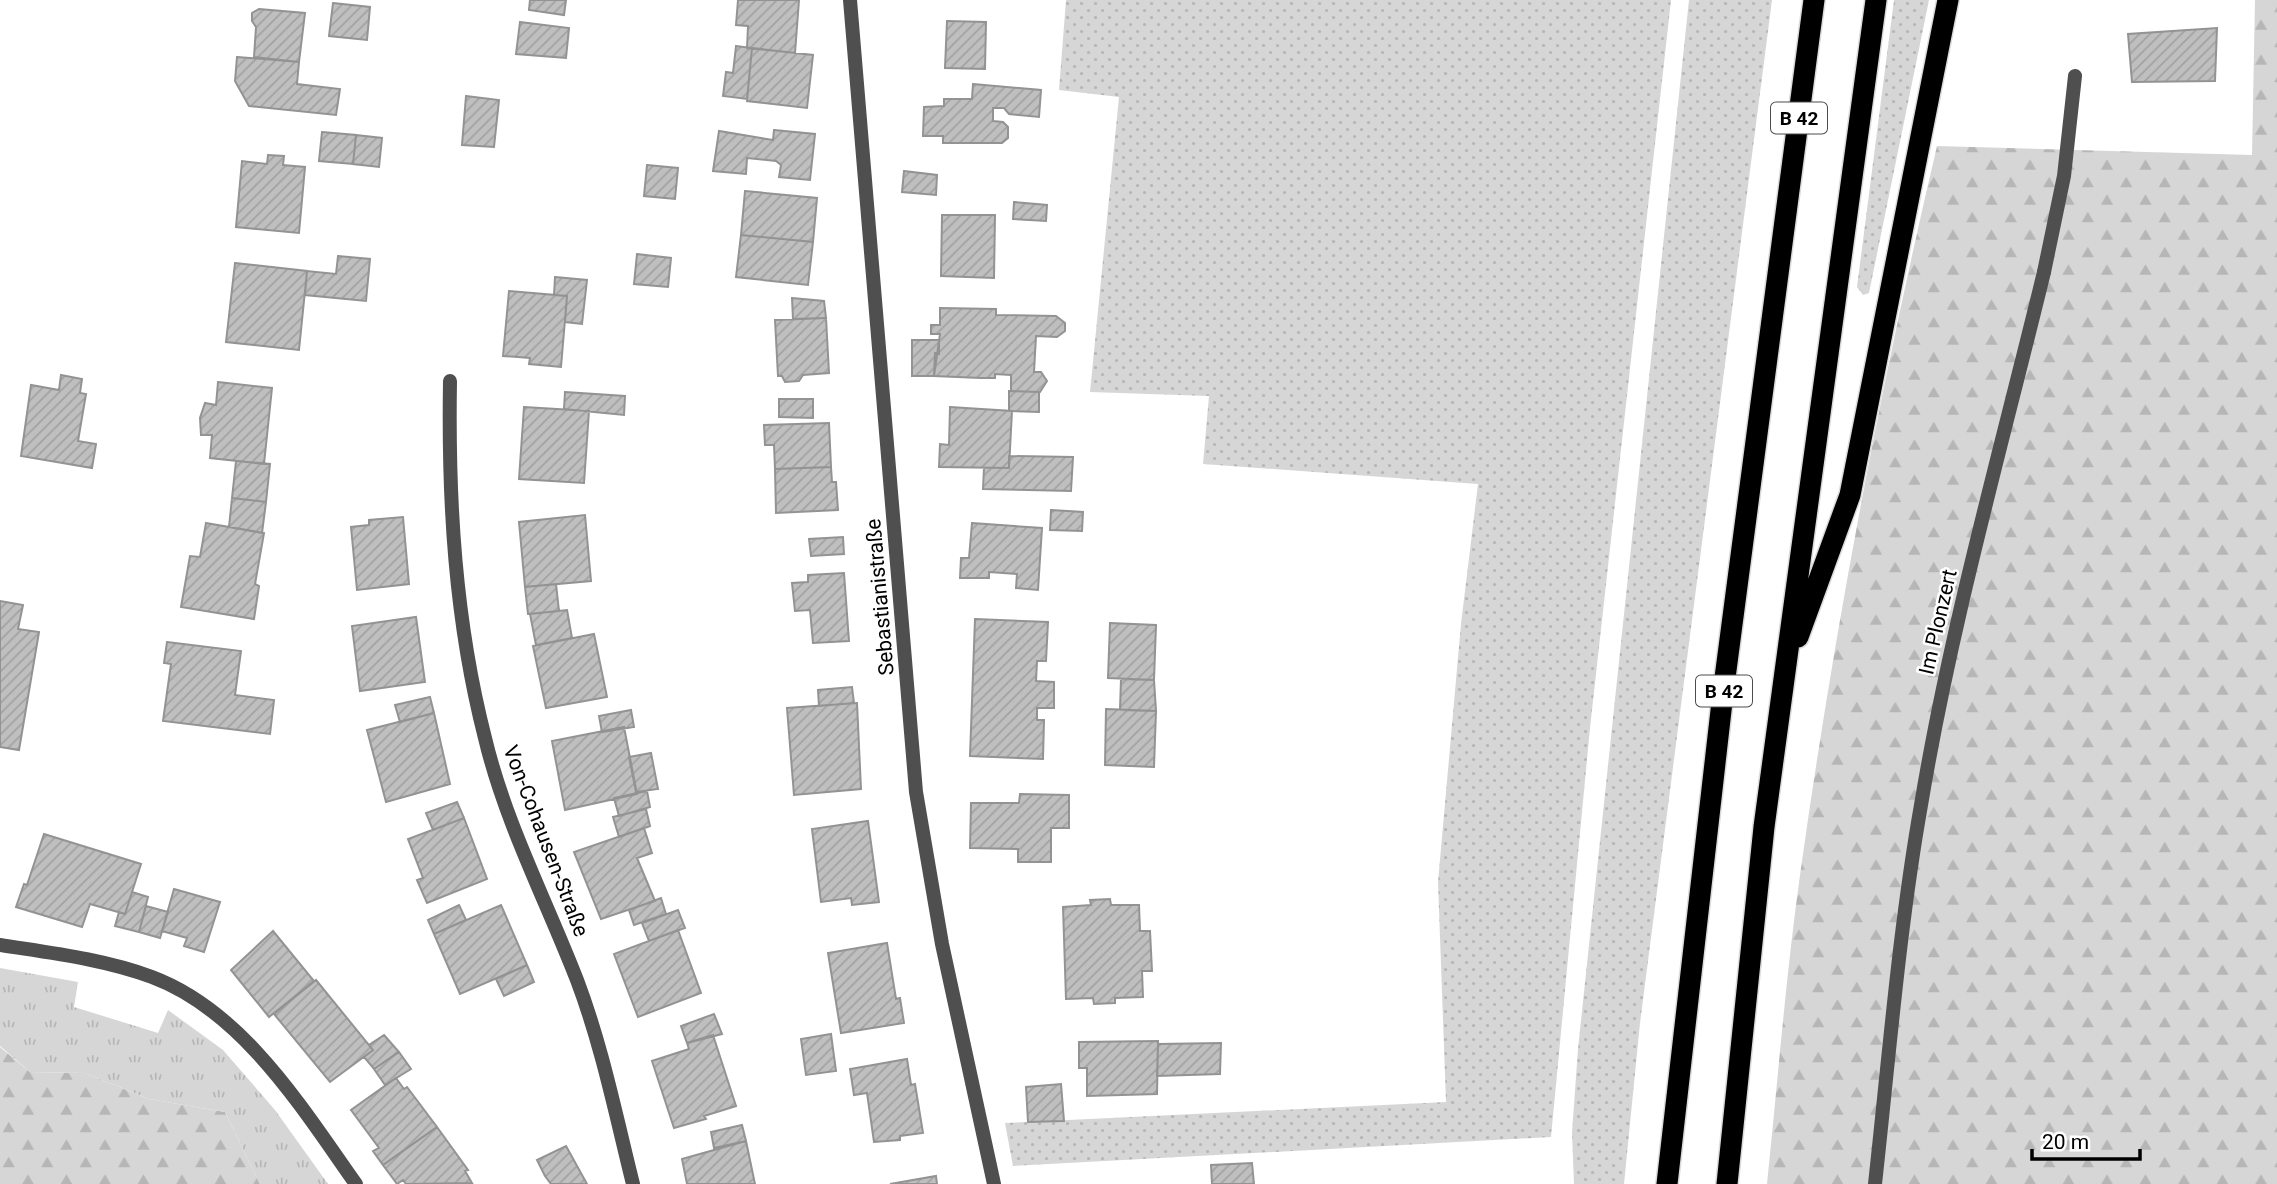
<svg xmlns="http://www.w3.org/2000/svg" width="2277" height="1184" font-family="Roboto,sans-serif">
  <defs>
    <pattern id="grass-dots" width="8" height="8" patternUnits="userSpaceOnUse" patternTransform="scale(1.75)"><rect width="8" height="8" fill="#d6d6d6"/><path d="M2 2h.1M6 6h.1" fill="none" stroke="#b6b6b6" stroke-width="1.8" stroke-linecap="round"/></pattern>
    <pattern id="forest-firs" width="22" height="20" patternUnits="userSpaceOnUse" patternTransform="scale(1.75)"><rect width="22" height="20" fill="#d6d6d6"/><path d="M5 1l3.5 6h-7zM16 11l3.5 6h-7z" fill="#b6b6b6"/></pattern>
    <pattern id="park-tufts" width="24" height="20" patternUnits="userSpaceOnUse" patternTransform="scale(1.75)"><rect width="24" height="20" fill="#d6d6d6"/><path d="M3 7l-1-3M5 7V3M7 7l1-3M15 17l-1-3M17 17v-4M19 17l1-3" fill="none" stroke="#b6b6b6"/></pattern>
    <pattern id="building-hatch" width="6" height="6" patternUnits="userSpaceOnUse" patternTransform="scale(1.75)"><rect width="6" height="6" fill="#bfbfbf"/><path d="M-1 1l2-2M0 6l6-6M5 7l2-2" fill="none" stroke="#a2a2a2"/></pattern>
  </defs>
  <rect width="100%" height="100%" fill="#fff"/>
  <path fill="url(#grass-dots)" d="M 1066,0 L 1671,0 L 1590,728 L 1551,1137 L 1013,1166 L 1005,1123 L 1446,1102 L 1438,882 L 1461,624 L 1478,484 L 1203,464 L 1209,396 L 1090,392 L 1119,97 L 1059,90 Z
    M 1689,0 L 1772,0 L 1640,1023 L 1624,1184 L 1574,1184 L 1572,1133 L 1578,1049 Z
    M 1894,0 L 1929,0 L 1869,293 L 1863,295 L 1857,287 Z"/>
  <path fill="url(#forest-firs)" d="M 2255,0 L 2277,0 L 2277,1184 L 1767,1184 C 1778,1079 1786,973 1801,868 C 1835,626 1881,384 1937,146 L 2252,155 Z
    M 0,1047 L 30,1072 L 85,1073 L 149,1099 L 225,1112 L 260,1184 L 0,1184 Z"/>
  <path fill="url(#park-tufts)" d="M 0,968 L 78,982 L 74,1007 L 158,1033 L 168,1010 L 223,1050 L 275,1110 L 328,1184 L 260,1184 L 225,1112 L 149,1099 L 85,1073 L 30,1072 L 0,1046 Z"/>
  <path fill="url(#building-hatch)" stroke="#939393" stroke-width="2" d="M 530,0 L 566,0 L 564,15 L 529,10 Z
    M 738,0 L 799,0 L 795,53 L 747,48 L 748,26 L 736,25 Z
    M 333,3 L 370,7 L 367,40 L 329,36 Z
    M 259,9 L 305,13 L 299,62 L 254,57 L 256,27 L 252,21 L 252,13 Z
    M 947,21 L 986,22 L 985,69 L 945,68 Z
    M 520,22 L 569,28 L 566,58 L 516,54 Z
    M 2217,28 L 2215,81 L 2132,82 L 2128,34 Z
    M 736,46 L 752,48 L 747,99 L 723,96 L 726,72 L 733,73 Z
    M 752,48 L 813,55 L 807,108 L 747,101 Z
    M 237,57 L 299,62 L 297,84 L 340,89 L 336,115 L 249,106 L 235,81 Z
    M 973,84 L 1041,90 L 1039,117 L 1009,114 L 1004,108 L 993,108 L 993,121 L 1003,122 L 1008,127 L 1008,138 L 1002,143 L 943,143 L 943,136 L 923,136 L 924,107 L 944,106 L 944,99 L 972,99 Z
    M 466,96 L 499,100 L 494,147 L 462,145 Z
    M 774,130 L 815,134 L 810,180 L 779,177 L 781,165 L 776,161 L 747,158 L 746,174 L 713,171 L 719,131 L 773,140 Z
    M 322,132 L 356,135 L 353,164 L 319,161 Z
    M 356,135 L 382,138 L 379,167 L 353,164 Z
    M 268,155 L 284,156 L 283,165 L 305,167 L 299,233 L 236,227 L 242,161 L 267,164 Z
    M 647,165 L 678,168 L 675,199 L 644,196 Z
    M 904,171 L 937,175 L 936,195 L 902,192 Z
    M 745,191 L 817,198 L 813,242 L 741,235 Z
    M 1014,202 L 1047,205 L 1046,221 L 1013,219 Z
    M 942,215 L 995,215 L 994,278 L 941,276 Z
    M 741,235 L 813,242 L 808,285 L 736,277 Z
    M 637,254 L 671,258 L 668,287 L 634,284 Z
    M 338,256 L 370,259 L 366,301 L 305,295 L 307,271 L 336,274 Z
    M 235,263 L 307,271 L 299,350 L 226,342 Z
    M 555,277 L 587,280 L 582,324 L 565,322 L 567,296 L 554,295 Z
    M 509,291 L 567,296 L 561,367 L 529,364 L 530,358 L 503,356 Z
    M 792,298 L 824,301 L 826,318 L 793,319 Z
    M 940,308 L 996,309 L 996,315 L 1056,316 L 1065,323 L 1065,331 L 1057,337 L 1036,336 L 1034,372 L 1041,372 L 1047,381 L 1040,392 L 1011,391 L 1011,375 L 995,374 L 995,378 L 981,378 L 934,376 L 940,334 L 931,334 L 931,325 L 940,325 Z
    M 826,318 L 829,373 L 803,375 L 799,381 L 785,382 L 782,376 L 778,376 L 775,320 Z
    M 912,340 L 939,340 L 939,354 L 935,353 L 934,376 L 912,376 Z
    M 61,375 L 82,379 L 80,393 L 86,394 L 78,441 L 96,444 L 92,468 L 21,456 L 31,385 L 59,390 Z
    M 218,382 L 272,388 L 264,464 L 210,458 L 212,435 L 201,435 L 200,418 L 205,403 L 216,405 Z
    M 1009,391 L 1039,392 L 1039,412 L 1009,411 Z
    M 565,392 L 625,396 L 624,415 L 564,409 Z
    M 779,399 L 813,399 L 813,418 L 779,417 Z
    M 524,407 L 589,411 L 584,483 L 519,479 Z
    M 950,407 L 1012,411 L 1009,468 L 939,467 L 940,444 L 949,445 Z
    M 829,423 L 831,467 L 775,469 L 774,445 L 765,445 L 764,425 Z
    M 1009,456 L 1073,457 L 1071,491 L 983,489 L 984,468 L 1009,468 Z
    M 236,461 L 270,464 L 266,502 L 232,498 Z
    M 831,467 L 832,482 L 836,482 L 838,510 L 776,513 L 775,469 Z
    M 232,498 L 266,502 L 262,533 L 229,527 Z
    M 1051,510 L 1083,512 L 1082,531 L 1050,530 Z
    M 585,515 L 591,581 L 525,587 L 519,522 Z
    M 403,517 L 409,584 L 357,590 L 351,527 L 369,525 L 369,520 Z
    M 206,523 L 264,533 L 255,584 L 259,586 L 254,619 L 181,607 L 190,556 L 200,557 Z
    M 972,523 L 1042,528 L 1038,590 L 1016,588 L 1017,574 L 989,572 L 989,578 L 960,578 L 961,558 L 969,558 Z
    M 843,537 L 844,554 L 811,556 L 809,539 Z
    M 844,573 L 849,641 L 813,643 L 810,610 L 795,611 L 792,583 L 808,582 L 808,575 Z
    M 556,584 L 559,611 L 528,614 L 525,587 Z
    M 0,601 L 23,605 L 18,629 L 39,632 L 19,750 L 0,747 Z
    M 567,610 L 572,638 L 536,645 L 530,614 Z
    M 416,617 L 425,682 L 360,691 L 352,626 Z
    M 975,619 L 1048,622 L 1046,661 L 1037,661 L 1036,681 L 1054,682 L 1054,708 L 1037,708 L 1037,720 L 1044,720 L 1043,759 L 970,756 Z
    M 1110,623 L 1156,625 L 1154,680 L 1108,678 Z
    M 594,634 L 607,697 L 546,708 L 533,646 Z
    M 167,642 L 241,651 L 235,695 L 274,700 L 270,734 L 163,721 L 171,664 L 164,663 Z
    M 1121,679 L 1154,680 L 1156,711 L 1120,710 Z
    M 852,687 L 854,703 L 819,706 L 818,690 Z
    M 430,697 L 434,713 L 400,722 L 395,705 Z
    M 857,703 L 861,789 L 794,795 L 787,708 Z
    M 1106,709 L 1156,711 L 1154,767 L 1105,765 Z
    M 631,710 L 634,727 L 602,732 L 599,716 Z
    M 434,713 L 450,784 L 386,802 L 367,730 Z
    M 624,727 L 637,794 L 565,810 L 552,741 Z
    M 651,753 L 658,789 L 636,792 L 629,757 Z
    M 647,791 L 650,807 L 619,816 L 614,798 Z
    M 1020,794 L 1069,795 L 1069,828 L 1051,828 L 1051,862 L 1018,862 L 1018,849 L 970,848 L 971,803 L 1019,803 Z
    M 457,802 L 464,818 L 433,830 L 426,813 Z
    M 646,809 L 650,826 L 619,837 L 613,817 Z
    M 464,818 L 487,879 L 427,903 L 417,880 L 423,878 L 408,839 Z
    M 868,821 L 879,902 L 852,905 L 851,898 L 821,902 L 812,829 Z
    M 644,828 L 652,853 L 637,858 L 655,901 L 601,919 L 574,852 Z
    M 44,834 L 141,864 L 125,914 L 90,904 L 82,927 L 16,907 L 24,884 L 27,885 Z
    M 174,889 L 220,902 L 204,952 L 184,946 L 187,938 L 162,931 Z
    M 132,892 L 148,897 L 139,932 L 115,926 L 119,912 L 125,914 Z
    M 661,898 L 666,914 L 634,925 L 629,910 Z
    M 1110,899 L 1111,905 L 1139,905 L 1140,931 L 1150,931 L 1152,971 L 1142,971 L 1143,997 L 1115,998 L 1115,1003 L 1094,1004 L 1093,998 L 1066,999 L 1063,907 L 1091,905 L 1090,900 Z
    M 459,905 L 466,920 L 434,934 L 428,920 Z
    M 501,905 L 527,965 L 460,994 L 434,934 Z
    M 146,906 L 168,912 L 160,938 L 139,932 Z
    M 678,910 L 685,928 L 649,941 L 642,923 Z
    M 678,930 L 701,993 L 638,1017 L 614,954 Z
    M 273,931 L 314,981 L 269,1017 L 231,970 Z
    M 887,943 L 896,999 L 900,998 L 904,1023 L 841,1033 L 828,953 Z
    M 527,965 L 534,982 L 504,996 L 496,979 Z
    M 316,980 L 373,1050 L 330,1082 L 274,1014 Z
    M 714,1014 L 722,1034 L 687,1043 L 681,1026 Z
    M 831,1034 L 836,1071 L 806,1075 L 801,1039 Z
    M 384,1035 L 399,1052 L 374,1069 L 364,1057 L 373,1050 L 369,1045 Z
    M 713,1035 L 736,1106 L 704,1116 L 706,1119 L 674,1128 L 652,1061 L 689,1049 L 687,1043 Z
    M 1158,1041 L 1157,1094 L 1087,1096 L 1087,1068 L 1079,1068 L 1079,1042 Z
    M 1221,1043 L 1220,1074 L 1157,1076 L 1158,1044 Z
    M 399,1052 L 411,1069 L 385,1085 L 374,1069 Z
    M 907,1059 L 911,1085 L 915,1084 L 923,1133 L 900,1136 L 900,1140 L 874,1142 L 867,1093 L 854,1095 L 850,1069 Z
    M 396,1078 L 404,1089 L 407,1087 L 437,1127 L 383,1165 L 373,1151 L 379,1148 L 351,1110 Z
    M 1061,1084 L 1064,1121 L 1028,1122 L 1026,1087 Z
    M 742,1125 L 746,1141 L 714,1148 L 711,1132 Z
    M 437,1127 L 468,1170 L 465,1171 L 472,1183 L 406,1184 L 403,1180 L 397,1184 L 383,1165 Z
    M 746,1141 L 755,1184 L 687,1184 L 682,1159 Z
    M 566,1146 L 587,1184 L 551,1184 L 545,1176 L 537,1160 Z
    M 1252,1163 L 1254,1184 L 1212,1184 L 1211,1165 Z
    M 936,1176 L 937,1184 L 890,1184 Z"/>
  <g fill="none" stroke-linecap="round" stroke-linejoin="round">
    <defs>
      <path id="highway" d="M 1798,637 L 1850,495 L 1948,0
        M 1667,1184 L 1723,693 L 1814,0
        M 1727,1184 L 1764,827 L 1876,0"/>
    </defs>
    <use href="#highway" stroke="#dbdbdb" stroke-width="24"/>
    <path stroke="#4f4f4f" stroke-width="14" d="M 2044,272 L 2064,176 L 2075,76"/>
    <path stroke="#4f4f4f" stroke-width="14" d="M 850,0 L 916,792 L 942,944 L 994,1184
      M 450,381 C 448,501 455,621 485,738 C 505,822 546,900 577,980 C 602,1046 616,1116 633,1184
      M 0,945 C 51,953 103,959 152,977 C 243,1011 302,1108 356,1184
      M 1875,1184 C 1889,1057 1899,930 1921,805 C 1951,625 2001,449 2044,272"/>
    <use href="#highway" stroke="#000" stroke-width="21"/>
  </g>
  <g text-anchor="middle" stroke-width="5" stroke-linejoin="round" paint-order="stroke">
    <g fill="#fff" stroke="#4c4c4c" stroke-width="2">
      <rect x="1771" y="102.5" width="56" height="31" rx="5"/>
      <rect x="1696" y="675.5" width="56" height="31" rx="5"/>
    </g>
    <g font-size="19" font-weight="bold" fill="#000">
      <text x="1799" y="125">B 42</text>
      <text x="1724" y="698">B 42</text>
    </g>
    <g font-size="21" fill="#000" stroke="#fff">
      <text transform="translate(880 597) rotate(-95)" y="7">Sebastianistraße</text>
      <text transform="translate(1938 622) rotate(-77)" y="7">Im Plonzert</text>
      <text transform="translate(546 841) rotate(69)" y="7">Von-Cohausen-Straße</text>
    </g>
  </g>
  <path d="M2032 1149v10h108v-10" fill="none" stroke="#000000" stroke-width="3.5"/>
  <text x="2042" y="1149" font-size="21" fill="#000000" stroke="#ffffff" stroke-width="5" paint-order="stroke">20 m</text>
</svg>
